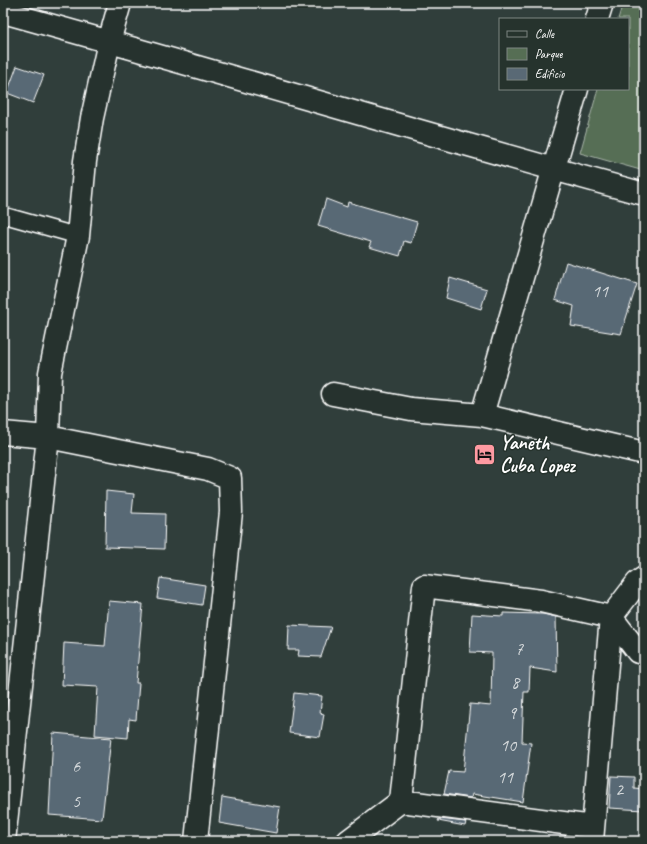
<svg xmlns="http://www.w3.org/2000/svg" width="647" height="844" font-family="Caveat,sans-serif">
  <rect width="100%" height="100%" fill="#303e3b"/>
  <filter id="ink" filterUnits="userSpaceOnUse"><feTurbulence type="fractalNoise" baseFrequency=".025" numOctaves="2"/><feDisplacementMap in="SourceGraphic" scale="8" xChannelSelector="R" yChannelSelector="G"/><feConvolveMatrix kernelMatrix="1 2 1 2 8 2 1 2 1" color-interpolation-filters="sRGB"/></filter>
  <g filter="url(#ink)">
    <path fill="#566e54" stroke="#aab6aa" d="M 623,3 L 644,3 L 644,171 L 580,153 L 598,89 L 628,89 L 628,19 L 618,19 Z"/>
    <path fill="#596975" stroke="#fff" d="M 17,66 L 44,75 L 33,103 L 7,93 Z
      M 326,199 L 347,207 L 348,202 L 417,222 L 411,243 L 404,241 L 400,256 L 369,247 L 371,242 L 318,226 Z
      M 566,262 L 637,284 L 621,334 L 571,326 L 574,306 L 555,300 Z
      M 450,278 L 487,289 L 481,309 L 446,298 Z
      M 106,491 L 134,494 L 132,513 L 165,514 L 164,549 L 105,547 Z
      M 160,578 L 205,585 L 202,605 L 157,598 Z
      M 109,601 L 143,604 L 136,683 L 139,683 L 136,720 L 129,719 L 128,738 L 95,735 L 98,687 L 62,685 L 64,643 L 105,646 Z
      M 503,613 L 543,614 L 556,617 L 557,672 L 530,668 L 529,692 L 524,692 L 522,742 L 531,743 L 523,802 L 472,794 L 471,798 L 444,794 L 449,771 L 463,772 L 470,704 L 491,706 L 492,653 L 470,652 L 472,614 L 503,616 Z
      M 289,625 L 331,627 L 321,657 L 298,656 L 299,650 L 288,650 Z
      M 294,693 L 322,696 L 320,713 L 324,714 L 320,737 L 289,733 Z
      M 53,733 L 111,738 L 102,819 L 49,815 Z
      M 611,776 L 634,777 L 634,788 L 644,789 L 644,810 L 609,808 Z
      M 222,797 L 280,807 L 276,833 L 219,823 Z
      M 439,819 L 466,822 L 465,826 L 438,821 Z"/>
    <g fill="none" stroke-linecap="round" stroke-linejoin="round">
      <defs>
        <path id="lane" d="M 3,215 L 78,236"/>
        <path id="street" d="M 3,12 C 217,71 430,136 644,194
          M 597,19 L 602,3
          M 333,394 L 411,409 L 482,415 L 644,453
          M 482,415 L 577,89
          M 3,433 L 48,437 L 208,469 L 230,478 L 231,512 L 196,841
          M 401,801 L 593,827
          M 4,841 L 48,437 L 50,373 L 78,236 L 85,161 L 92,118 L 109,42 L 120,3
          M 348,841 L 401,801 L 424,586 L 541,601 L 611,617 L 638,652 L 644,653
          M 592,841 L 611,617 L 637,583 L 644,578"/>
      </defs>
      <use href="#lane" stroke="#fff" stroke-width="18"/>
      <use href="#street" stroke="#fff" stroke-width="25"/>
      <use href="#lane" stroke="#26332d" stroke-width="15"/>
      <use href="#street" stroke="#26332d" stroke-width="22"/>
    </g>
  </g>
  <defs>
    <symbol id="hotel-square" viewBox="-11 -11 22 22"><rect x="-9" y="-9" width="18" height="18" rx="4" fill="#ff9aa2" stroke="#26332d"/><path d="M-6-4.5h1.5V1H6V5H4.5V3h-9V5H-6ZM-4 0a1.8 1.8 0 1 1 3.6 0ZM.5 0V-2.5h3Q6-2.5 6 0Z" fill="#111"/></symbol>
  </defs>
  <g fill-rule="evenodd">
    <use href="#hotel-square" x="472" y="442" width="25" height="25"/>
  </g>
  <g text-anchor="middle" stroke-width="3" stroke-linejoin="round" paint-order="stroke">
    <g font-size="18" fill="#d6dadc">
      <text x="600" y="297">11</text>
      <text x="519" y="655">7</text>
      <text x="515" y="688">8</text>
      <text x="512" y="719">9</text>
      <text x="508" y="751">10</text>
      <text x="76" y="772">6</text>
      <text x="505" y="783">11</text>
      <text x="619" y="795">2</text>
      <text x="76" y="807">5</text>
    </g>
    <g font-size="20" font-weight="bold" fill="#fff" stroke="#26332d" text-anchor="start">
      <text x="500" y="449">Yaneth<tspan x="500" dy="23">Cuba Lopez</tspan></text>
    </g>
  </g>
  <rect width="647" height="844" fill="none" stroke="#26332d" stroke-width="16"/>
  <rect x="8" y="8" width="631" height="828" fill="none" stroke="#fff" stroke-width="1.5" filter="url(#ink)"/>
  <rect x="499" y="18" width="130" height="72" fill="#26332d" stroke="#7d8581"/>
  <rect x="507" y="31" width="20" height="6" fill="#26332d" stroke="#7d8581"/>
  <text x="535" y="38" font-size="12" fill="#ffffff">Calle</text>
  <rect x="507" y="48" width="20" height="12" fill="#566e54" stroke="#7d8581"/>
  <text x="535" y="58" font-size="12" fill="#ffffff">Parque</text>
  <rect x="507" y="68" width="20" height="12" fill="#596975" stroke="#7d8581"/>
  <text x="535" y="78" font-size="12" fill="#ffffff">Edificio</text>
</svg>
